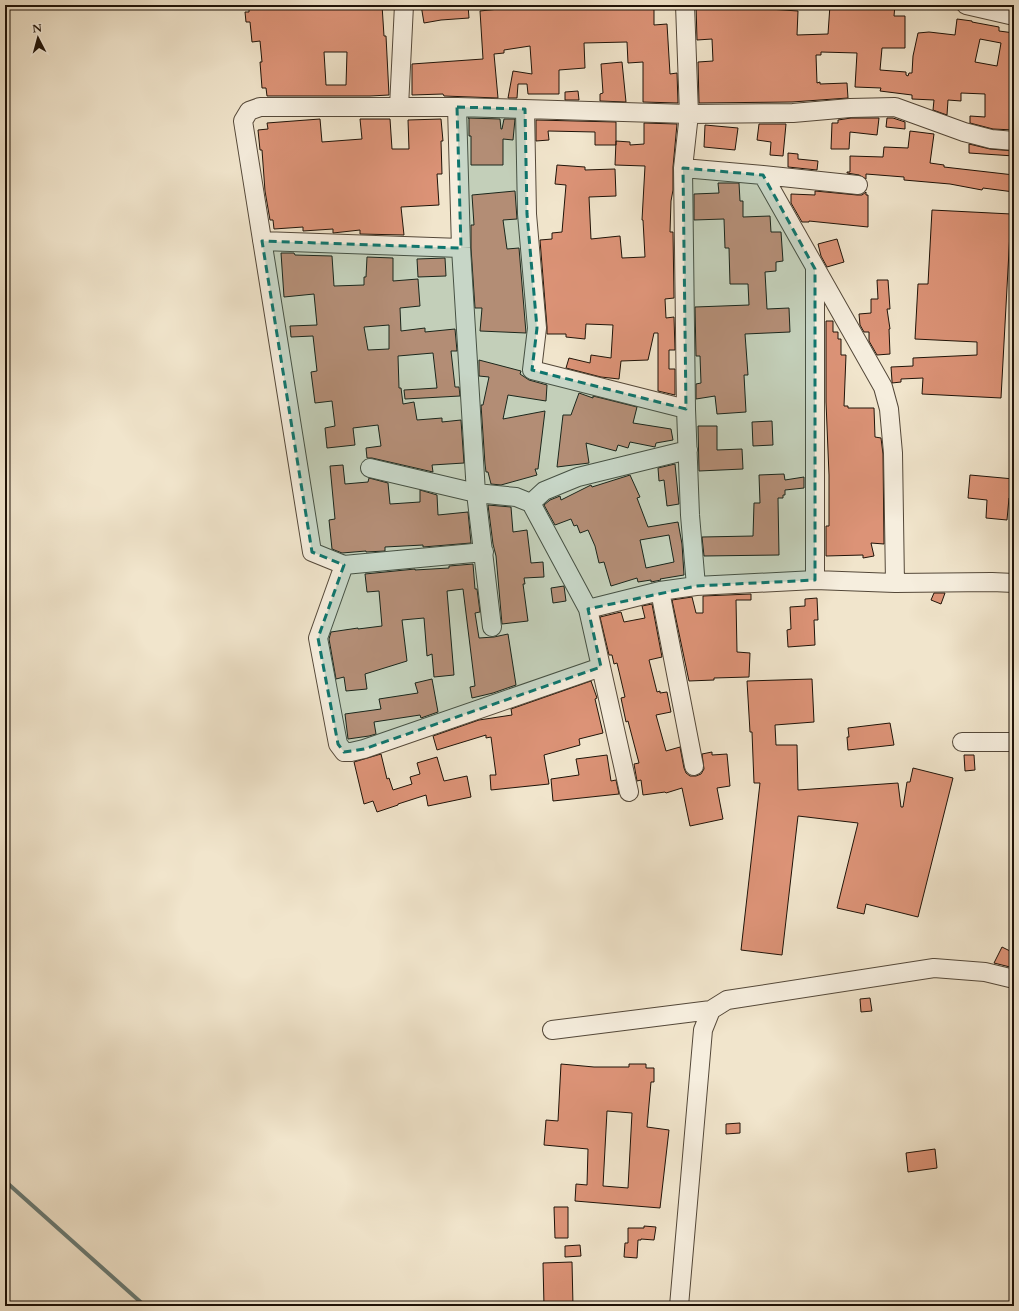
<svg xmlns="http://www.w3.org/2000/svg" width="1019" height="1311" font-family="Cardo,serif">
  <rect width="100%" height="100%" fill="#f1e5cc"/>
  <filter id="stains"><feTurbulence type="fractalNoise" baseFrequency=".005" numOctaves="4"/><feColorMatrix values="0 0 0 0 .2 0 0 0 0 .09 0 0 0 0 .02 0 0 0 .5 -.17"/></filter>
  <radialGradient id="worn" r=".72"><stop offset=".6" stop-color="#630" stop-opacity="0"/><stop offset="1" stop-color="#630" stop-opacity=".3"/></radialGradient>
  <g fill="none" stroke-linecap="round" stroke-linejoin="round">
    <path stroke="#697a74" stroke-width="4" d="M 5,1181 L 145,1306"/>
  </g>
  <path fill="#dc9377" stroke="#1f1308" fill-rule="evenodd" d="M 249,5 L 382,5 L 384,36 L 386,36 L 389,95 L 370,96 L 267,96 L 266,88 L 262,88 L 260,62 L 262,62 L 260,41 L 252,42 L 250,22 L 246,22 L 245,12 L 249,12 ZM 324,52 L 347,52 L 346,85 L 326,85 Z
    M 421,5 L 468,5 L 469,18 L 441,20 L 424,23 Z
    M 498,5 L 654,5 L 654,25 L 667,24 L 670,74 L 677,73 L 678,103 L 643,102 L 643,62 L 628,63 L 627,42 L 584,43 L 585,68 L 559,70 L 559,94 L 528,94 L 527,84 L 518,84 L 517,98 L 508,98 L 513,71 L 532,74 L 530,46 L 504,50 L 504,53 L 494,54 L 498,98 L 444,96 L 443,94 L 412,95 L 412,64 L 483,59 L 480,11 L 499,9 Z
    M 696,5 L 770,5 L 769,9 L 798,11 L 797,35 L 828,34 L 830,5 L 895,5 L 894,16 L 905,16 L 905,48 L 882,48 L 880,70 L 906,72 L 906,75 L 908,76 L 909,73 L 912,73 L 913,56 L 918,33 L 929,32 L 955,35 L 957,19 L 972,21 L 972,22 L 999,27 L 999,31 L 1014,33 L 1014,130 L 993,129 L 970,123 L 970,116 L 985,117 L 985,94 L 961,93 L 961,101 L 948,100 L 947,115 L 933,110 L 934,100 L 912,99 L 912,95 L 880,91 L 881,88 L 855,87 L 857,53 L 821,52 L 821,55 L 816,55 L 817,83 L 820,82 L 820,84 L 847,83 L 848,98 L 792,102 L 699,103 L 698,62 L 713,61 L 712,39 L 697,40 ZM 980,39 L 1001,43 L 997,66 L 975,62 Z
    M 622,62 L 626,102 L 600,101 L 600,94 L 603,93 L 601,64 Z
    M 578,91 L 579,100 L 565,100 L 565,92 Z
    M 468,118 L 500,119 L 501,129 L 502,129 L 504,119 L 515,119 L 513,140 L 503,139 L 503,165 L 471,165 L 471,136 L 469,136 L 469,118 Z
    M 851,118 L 879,118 L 877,135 L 850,132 L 849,149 L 831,149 L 832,123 L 838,123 L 838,120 Z
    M 887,118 L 893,118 L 905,122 L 905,129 L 886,127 Z
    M 320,119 L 322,142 L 362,139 L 360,119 L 390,119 L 392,149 L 409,149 L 408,120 L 441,119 L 443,141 L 441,141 L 442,174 L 437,174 L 439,205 L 401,207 L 404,235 L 360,234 L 360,230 L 333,233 L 333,229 L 303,231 L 303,227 L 274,229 L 273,220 L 270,220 L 265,191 L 262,150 L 260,150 L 258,130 L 268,129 L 267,123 Z
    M 536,120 L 616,122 L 616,145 L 595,145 L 595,132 L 548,131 L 549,140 L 536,141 Z
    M 644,123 L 677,124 L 673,167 L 673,190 L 671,201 L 670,232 L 673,232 L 674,298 L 665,299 L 666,318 L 674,317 L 675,350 L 669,350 L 669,369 L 675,369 L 675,395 L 658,391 L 658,333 L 654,333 L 648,360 L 621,361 L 619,379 L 601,377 L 566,368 L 569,358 L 590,363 L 591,355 L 611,358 L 613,325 L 586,324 L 585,339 L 566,337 L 566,334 L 547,334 L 547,327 L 540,240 L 552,239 L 552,233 L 562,232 L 566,185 L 555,184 L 557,165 L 585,167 L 585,170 L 615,169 L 616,196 L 589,197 L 591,239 L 620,236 L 622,258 L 645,257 L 643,220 L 642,220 L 645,166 L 615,165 L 616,141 L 630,142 L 630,145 L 644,144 Z
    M 759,124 L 786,124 L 783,156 L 770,155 L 771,142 L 757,140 Z
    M 705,125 L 738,128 L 735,150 L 704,147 Z
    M 910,131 L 934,134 L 930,163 L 944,165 L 944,167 L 1014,175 L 1014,192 L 983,188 L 982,190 L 950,184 L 904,180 L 904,177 L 866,174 L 866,179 L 859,175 L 847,173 L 847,172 L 850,172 L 850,156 L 883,157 L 884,147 L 908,148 Z
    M 969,144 L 990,149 L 1014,151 L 1014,156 L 969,153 Z
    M 788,153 L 798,154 L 798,159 L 818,161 L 817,170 L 788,167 Z
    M 718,183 L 739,183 L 740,201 L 743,201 L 743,217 L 770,216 L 771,232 L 781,232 L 783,261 L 776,262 L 776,271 L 765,272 L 767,309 L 789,308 L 790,332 L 745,334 L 748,375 L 744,375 L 746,412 L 717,414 L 715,396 L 696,399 L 696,384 L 701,383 L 700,356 L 696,356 L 695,307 L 749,305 L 748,284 L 730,284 L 729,248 L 725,248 L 724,219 L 694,220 L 694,194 L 719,193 Z
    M 515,191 L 517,219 L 503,220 L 507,249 L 519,248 L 526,333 L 480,331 L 482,308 L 475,308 L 471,248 L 471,225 L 474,225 L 472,195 Z
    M 815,191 L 857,195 L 862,195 L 866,192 L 866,195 L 868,195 L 868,227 L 809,221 L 809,222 L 802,222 L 791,203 L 791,194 L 815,195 Z
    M 932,210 L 1011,214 L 1001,398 L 922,394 L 923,378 L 901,379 L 901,382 L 892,383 L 892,381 L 891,367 L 913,366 L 913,358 L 977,355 L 977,342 L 915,339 L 918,284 L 928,284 Z
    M 837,239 L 844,262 L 827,267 L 821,256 L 818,244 Z
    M 281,253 L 294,253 L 295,255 L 332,256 L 334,286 L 364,285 L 364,277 L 366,277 L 367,257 L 393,258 L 393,281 L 418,279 L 420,306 L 400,308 L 401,331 L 425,328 L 425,332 L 455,329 L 457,351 L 451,351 L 455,387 L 459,387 L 460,396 L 405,399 L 404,390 L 437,388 L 433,353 L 398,356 L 399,388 L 401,388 L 403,404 L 414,402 L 417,420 L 442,418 L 442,422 L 461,420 L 464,463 L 432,465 L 433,472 L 372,458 L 367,458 L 366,448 L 381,446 L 378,425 L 353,428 L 355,445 L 327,448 L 325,428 L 335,426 L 332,401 L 315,403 L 311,372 L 317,371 L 313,336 L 291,337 L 290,326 L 317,325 L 314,294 L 284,297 ZM 389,325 L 389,349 L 368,350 L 364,327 Z
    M 445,258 L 446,276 L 418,277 L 417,259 Z
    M 877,280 L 888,280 L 890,309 L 887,309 L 890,329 L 889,329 L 890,354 L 877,355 L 869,341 L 869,332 L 864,332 L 860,325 L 859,314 L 871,313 L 871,299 L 878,299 Z
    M 826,321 L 833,321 L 833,332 L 838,332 L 838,339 L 841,339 L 841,355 L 846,355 L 844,406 L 848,406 L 848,408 L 874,408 L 875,437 L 881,438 L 883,454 L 884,544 L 871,543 L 874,556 L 863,558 L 863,555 L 826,556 L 826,526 L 829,526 L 829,475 L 826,402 Z
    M 479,360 L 521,371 L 520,374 L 529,380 L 547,385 L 546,401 L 508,395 L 503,419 L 545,411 L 538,469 L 535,469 L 537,475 L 501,485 L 491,484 L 488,472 L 486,472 L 485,464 L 481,405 L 483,405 L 489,377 L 479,376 Z
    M 579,393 L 593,398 L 593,396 L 637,407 L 633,423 L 671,429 L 673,440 L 656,443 L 655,447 L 630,442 L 628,448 L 618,445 L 616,451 L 586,443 L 589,463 L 557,467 L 563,415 L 571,415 Z
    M 772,421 L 773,445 L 753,446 L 752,422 Z
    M 698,426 L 717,426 L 717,450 L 742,449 L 743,469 L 699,471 Z
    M 675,464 L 679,504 L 667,506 L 664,480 L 659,481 L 658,468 Z
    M 343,465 L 345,484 L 368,482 L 369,478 L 388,483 L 390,504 L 420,502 L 420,490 L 437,495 L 438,515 L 468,512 L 471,543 L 423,547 L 423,545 L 385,547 L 385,551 L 366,552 L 366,551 L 342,553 L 332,549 L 329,520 L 335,519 L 330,466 Z
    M 784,474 L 785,480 L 804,477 L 804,488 L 785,490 L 785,495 L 783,495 L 783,498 L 778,498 L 779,555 L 704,556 L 702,537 L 753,536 L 754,503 L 760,503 L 759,475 Z
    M 630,475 L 640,497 L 637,498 L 648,527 L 678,522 L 682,544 L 684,575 L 660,579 L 661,580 L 651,582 L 651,580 L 638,582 L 637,578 L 611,586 L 604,562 L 599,563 L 595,546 L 588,530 L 580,533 L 577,525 L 574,526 L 571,519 L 555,525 L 544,505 L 550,500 L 560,496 L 561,500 L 591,485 L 592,487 ZM 669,535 L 674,562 L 646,568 L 640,540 Z
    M 970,475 L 1014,479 L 1014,498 L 1009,498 L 1007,520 L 986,518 L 987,500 L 968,498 Z
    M 488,505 L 511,507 L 513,532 L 527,530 L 531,563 L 543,562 L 544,577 L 524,578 L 525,584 L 523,584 L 528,621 L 502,624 L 496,556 L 493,544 Z
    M 473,564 L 475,589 L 477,589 L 480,612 L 475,613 L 479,638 L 494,637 L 508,634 L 516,685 L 493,693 L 472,698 L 470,687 L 475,686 L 463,589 L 447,591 L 454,675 L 434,677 L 432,654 L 427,656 L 424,618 L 402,620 L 407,661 L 365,674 L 367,689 L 346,691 L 344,677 L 336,679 L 329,639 L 331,632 L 358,628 L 358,629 L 382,626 L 379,591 L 367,592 L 365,574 L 415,569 L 415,570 L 449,568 L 449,566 Z
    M 564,586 L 566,601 L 553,603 L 551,588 Z
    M 934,593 L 945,593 L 941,604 L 931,600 Z
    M 751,594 L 751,600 L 736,600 L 737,652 L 750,653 L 749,677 L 714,678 L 714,680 L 689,681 L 672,600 L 692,597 L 696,613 L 703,613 L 703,596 Z
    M 817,598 L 818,620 L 814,620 L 815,645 L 788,647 L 787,630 L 791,629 L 790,607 L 805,606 L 805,599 Z
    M 652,604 L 662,657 L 649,660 L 657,692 L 660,691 L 660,693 L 667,692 L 671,712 L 656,715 L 666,751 L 680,747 L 684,768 L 686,773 L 690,776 L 696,776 L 701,774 L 704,769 L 702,754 L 712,752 L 712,755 L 727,754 L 730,786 L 717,788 L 723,819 L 690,826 L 682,788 L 666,793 L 665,792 L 643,795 L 641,780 L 637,781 L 634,764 L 639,763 L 628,721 L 626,722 L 621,698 L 625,697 L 617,663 L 614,664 L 612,655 L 609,655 L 600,617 L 621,612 L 624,622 L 645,618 L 642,606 Z
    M 432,679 L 438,712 L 421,718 L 420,715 L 374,722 L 376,734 L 369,736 L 348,739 L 345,714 L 381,709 L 379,699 L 418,693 L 415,683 Z
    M 812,679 L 814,722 L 775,725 L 776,745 L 797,745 L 798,790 L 898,783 L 901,807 L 903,807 L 907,782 L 910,782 L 913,768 L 953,778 L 918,917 L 866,904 L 864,914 L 837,908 L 858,823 L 798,816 L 782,955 L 741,950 L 760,783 L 754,783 L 752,732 L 750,732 L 747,681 Z
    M 591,681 L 597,698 L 595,699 L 603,733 L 579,739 L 580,745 L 544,755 L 549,784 L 491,790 L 490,775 L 496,775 L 491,737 L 486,738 L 486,735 L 437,750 L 433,736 L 479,720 L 512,715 L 511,709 Z
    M 890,723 L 894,745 L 848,750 L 847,737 L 849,737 L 848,728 Z
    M 381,754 L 387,779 L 389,778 L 393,790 L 412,784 L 410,777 L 420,774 L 417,763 L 437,757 L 444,781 L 467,776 L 471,797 L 428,806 L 426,795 L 398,804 L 398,805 L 377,812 L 373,801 L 364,804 L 354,762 Z
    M 607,755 L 611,781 L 616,780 L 619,794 L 553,801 L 551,779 L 579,775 L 576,759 Z
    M 964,755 L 974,755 L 975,770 L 965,771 Z
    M 1002,947 L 1014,953 L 1014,960 L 1010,967 L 994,963 Z
    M 870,998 L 872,1011 L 861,1012 L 860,999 Z
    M 561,1064 L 594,1067 L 629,1067 L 629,1064 L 646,1064 L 646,1068 L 654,1068 L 654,1082 L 651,1082 L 647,1127 L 669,1130 L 660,1208 L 575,1201 L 576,1184 L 587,1185 L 588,1149 L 544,1145 L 546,1120 L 558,1121 ZM 607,1111 L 632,1113 L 628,1188 L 603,1186 Z
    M 740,1123 L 740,1133 L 726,1134 L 726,1124 Z
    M 935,1149 L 937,1168 L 908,1172 L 906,1153 Z
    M 554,1207 L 568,1207 L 568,1238 L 555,1238 Z
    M 644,1226 L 656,1227 L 654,1240 L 641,1239 L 641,1240 L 638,1240 L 637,1258 L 624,1257 L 625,1243 L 628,1243 L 628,1228 L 644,1228 Z
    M 580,1245 L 581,1256 L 565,1257 L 565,1246 Z
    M 572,1262 L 573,1306 L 544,1306 L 543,1263 Z"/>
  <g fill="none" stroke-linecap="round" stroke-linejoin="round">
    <defs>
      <path id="minor" d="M 685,5 L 689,114 L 683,168 L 686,409 L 690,515 L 696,586
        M 966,5 L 1014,16
        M 399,107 L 404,5
        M 457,107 L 461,248 L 476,493 L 492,627
        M 525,109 L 527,214 L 537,328 L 532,370 L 686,409
        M 683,168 L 763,175 L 858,185
        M 763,175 L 883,387 L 889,409 L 893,453 L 895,583
        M 262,241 L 461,248
        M 370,468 L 476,493 L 516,497 L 531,503 L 588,609 L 629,792
        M 531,503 L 544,491 L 578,477 L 688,450
        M 484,552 L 344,565 L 312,552 L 243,121 L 249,111 L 260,107 L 457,107 L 689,114 L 793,113 L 850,108 L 895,107 L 964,132 L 991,139 L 1014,141
        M 344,565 L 318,638 L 338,744 L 344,752 L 351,752 L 364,749 L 601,667
        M 815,580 L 815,270
        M 660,591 L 694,766
        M 588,609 L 660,591 L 696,586 L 815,580 L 895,583 L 992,582 L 1014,583
        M 962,742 L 1014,742
        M 552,1030 L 711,1010 L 727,1000 L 934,968 L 985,972 L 1014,979
        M 679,1306 L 703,1030 L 711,1010"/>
    </defs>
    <use href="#minor" stroke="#544839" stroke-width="20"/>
    <use href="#minor" stroke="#f6eede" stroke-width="18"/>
  </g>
  <path fill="#0f766e" fill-opacity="0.2" stroke="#0f766e" stroke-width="3" stroke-dasharray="8 5" stroke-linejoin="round" d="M 457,107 L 525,109 L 527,214 L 537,328 L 532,370 L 686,409 L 683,168 L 763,175 L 815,269 L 815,580 L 696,586 L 588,609 L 601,667 L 364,749 L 344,752 L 338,744 L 318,638 L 344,565 L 312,552 L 262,241 L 461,248 Z"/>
  <rect width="1019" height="1311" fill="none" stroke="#f1e5cc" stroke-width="20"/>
  <rect x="6" y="6" width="1007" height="1299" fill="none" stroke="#1f1308" stroke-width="2"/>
  <rect x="10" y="10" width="999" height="1291" fill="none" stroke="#1f1308"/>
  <g transform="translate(38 38) rotate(354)" stroke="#f6eede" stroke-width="3" paint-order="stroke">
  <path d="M0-3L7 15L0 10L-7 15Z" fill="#1f1308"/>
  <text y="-6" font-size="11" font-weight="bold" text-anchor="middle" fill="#1f1308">N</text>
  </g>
  <rect width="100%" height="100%" filter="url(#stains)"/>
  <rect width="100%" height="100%" fill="url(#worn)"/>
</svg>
